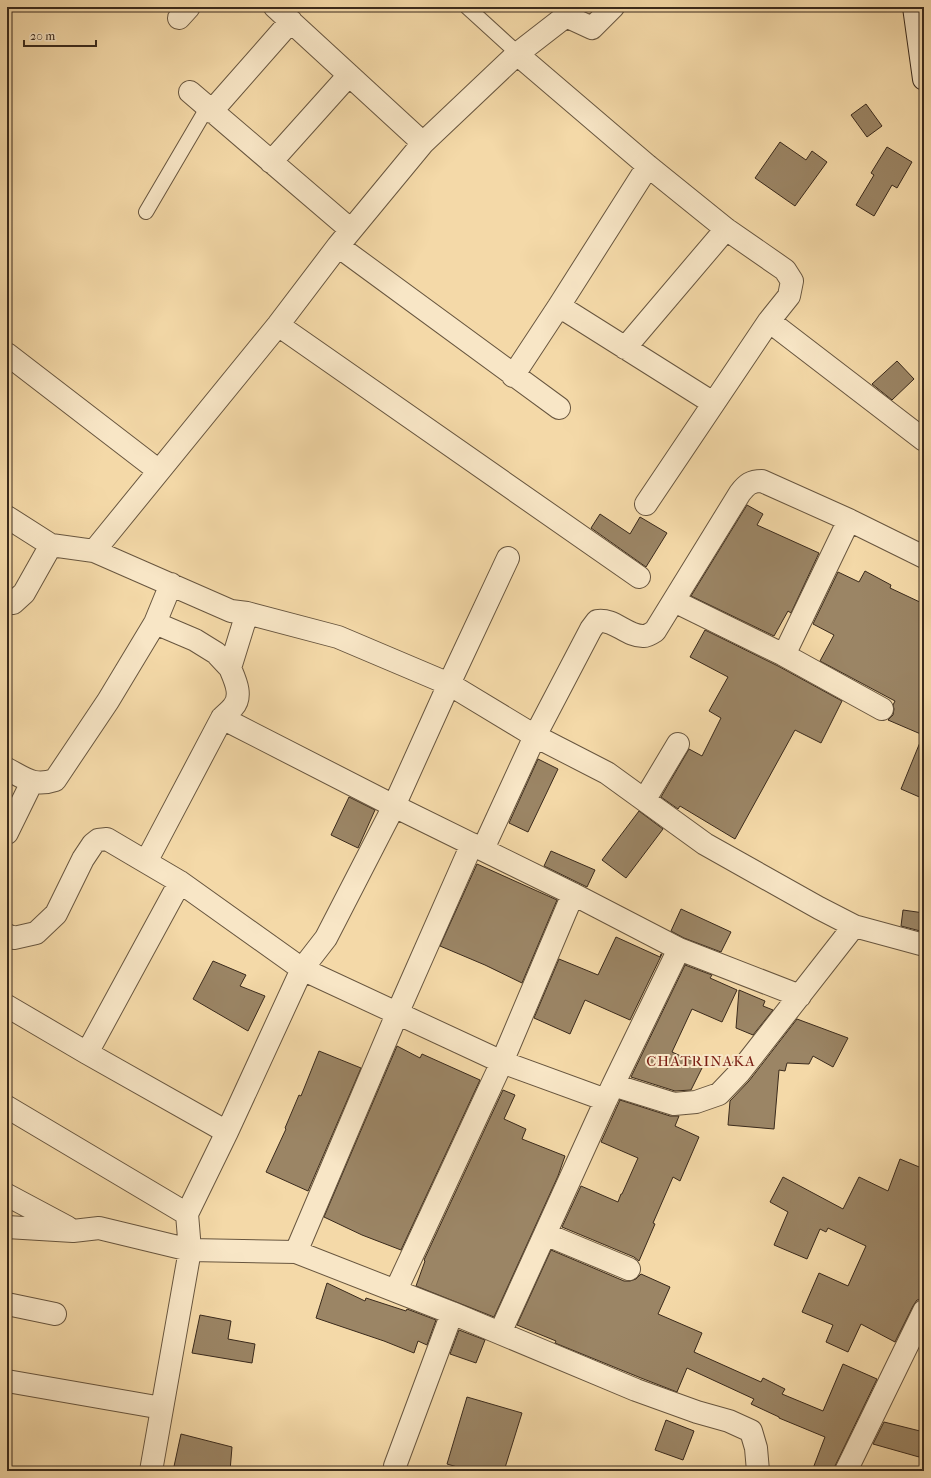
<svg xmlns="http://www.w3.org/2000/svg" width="931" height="1478" font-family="'IM FELL French Canon',serif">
  <rect width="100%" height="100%" fill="#f4d9a8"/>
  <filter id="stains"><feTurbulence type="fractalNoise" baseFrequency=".005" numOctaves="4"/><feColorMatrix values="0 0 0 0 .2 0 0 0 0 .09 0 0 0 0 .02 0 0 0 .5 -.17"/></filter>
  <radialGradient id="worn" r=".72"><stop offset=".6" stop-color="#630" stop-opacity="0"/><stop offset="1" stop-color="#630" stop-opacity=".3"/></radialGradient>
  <path fill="#9b8565" stroke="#3a2a1c" d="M 866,104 L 882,126 L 867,137 L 851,115 Z
    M 780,142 L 806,160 L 812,151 L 827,162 L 795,206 L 755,178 Z
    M 887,147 L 912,162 L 897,188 L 892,185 L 874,216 L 856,205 L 874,175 L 871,173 Z
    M 897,361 L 914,379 L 892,400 L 872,384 Z
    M 747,505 L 763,514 L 757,525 L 819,553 L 791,613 L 788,611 L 774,636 L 691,596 Z
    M 600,514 L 630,534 L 640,517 L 667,533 L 646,567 L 591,528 Z
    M 865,571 L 891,585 L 890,588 L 924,604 L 924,799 L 901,789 L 923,735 L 888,720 L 893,715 L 894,709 L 893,705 L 895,701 L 820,661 L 834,635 L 813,624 L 838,572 L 859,582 Z
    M 705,630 L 778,666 L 842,701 L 821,743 L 795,730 L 735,839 L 680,806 L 678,809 L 661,797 L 689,749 L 702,756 L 721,718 L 709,711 L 728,677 L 690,657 Z
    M 538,759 L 558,769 L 528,832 L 509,823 Z
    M 349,797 L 375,810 L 358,848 L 331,835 Z
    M 639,811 L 663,829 L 626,878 L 602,860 Z
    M 551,851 L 595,870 L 587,887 L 544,866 Z
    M 477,864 L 557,900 L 522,983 L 485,965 L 440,946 Z
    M 681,909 L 731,932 L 721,952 L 684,938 L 671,931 Z
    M 903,910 L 924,913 L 924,932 L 901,926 Z
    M 616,937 L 660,957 L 661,954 L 662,954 L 630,1020 L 585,1000 L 570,1034 L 534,1018 L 559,959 L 598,975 Z
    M 213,961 L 246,975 L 240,986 L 265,996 L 248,1031 L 193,999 Z
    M 685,965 L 712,975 L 710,978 L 737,990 L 722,1022 L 692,1009 L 672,1052 L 703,1066 L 691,1090 L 675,1091 L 631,1077 Z
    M 739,990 L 765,1001 L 763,1006 L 773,1010 L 753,1035 L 736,1028 Z
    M 797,1019 L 848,1038 L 833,1067 L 813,1056 L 809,1064 L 787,1063 L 785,1071 L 779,1070 L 774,1129 L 728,1125 L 730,1101 L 749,1081 Z
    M 397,1046 L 420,1058 L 422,1054 L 480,1080 L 401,1250 L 362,1235 L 324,1217 Z
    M 319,1051 L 361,1068 L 308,1191 L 266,1172 L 286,1129 L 285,1128 L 299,1095 L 301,1096 Z
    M 503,1090 L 515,1095 L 504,1119 L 526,1129 L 522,1139 L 565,1156 L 558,1176 L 494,1317 L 416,1286 L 425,1261 L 424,1260 Z
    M 620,1100 L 670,1116 L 679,1116 L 675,1126 L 699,1137 L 680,1181 L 673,1177 L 653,1223 L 655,1224 L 639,1261 L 634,1257 L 562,1227 L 581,1186 L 618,1202 L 621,1194 L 622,1194 L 638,1158 L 601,1142 Z
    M 900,1159 L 924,1169 L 924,1299 L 917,1300 L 913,1306 L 895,1342 L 861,1324 L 848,1352 L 826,1342 L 833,1325 L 802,1312 L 819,1273 L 848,1286 L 866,1246 L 828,1228 L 826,1232 L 820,1229 L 807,1259 L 774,1245 L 788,1212 L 770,1202 L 783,1177 L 843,1209 L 859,1177 L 888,1191 Z
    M 551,1250 L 624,1281 L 630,1281 L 636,1279 L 641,1274 L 670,1287 L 658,1314 L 702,1333 L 694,1352 L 761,1382 L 763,1378 L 785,1389 L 782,1394 L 823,1411 L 843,1364 L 877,1379 L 835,1466 L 834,1471 L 812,1471 L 825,1437 L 779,1418 L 779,1417 L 751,1404 L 754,1399 L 687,1368 L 677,1392 L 641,1378 L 555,1343 L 556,1341 L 517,1325 Z
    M 327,1283 L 365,1301 L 366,1298 L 406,1311 L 407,1309 L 436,1320 L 427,1345 L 418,1341 L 414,1353 L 384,1341 L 316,1318 Z
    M 200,1315 L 231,1321 L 228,1339 L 255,1344 L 252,1363 L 192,1353 Z
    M 459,1330 L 485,1340 L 476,1363 L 450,1354 Z
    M 467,1397 L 522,1413 L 504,1471 L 471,1471 L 447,1464 Z
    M 666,1420 L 694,1431 L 683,1460 L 655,1450 Z
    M 884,1422 L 924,1432 L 924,1439 L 919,1457 L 873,1444 Z
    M 181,1434 L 232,1447 L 230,1471 L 173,1471 Z"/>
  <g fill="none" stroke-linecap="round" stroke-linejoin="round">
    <defs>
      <path id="service" d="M 467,7 L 512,48 L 517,54
        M 146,212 L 207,108"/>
      <path id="minor" d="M 275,7 L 423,143
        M 179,18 L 189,7
        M 517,54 L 648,166 L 726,229 L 785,270 L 792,281 L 789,296 L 769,321 L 646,504
        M 190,92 L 351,230
        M 211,112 L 291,21
        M 271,162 L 349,75
        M 338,246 L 559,408
        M 559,306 L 713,403
        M 769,321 L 924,440
        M 278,325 L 639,577
        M 625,348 L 726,229
        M 7,354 L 159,471
        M 513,376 L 559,306 L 648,166
        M 7,517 L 51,545 L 94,551 L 231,611 L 247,613 L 338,637 L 449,684 L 535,736 L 607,773 L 705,844 L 819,908 L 854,926 L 924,945
        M 94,551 L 278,325 L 338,246 L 423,143 L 517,54 L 566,16 L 592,28 L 613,7
        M 7,599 L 13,603 L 24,593 L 51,545
        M 674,601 L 784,655 L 882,709
        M 155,623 L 195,640 L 216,653 L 230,668
        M 784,655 L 849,520
        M 222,718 C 226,714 230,711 233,707 C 243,696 235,680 230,668 L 247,613
        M 7,769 C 26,779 34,787 55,780 L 108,701 L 155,623 L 171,584
        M 645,799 L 678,744
        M 7,833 L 32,782
        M 483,849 L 535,736 L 591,629 L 597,621 C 614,618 627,637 644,636 C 647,636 652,633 655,631 L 740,493 C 747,484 751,481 762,481 L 849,520 L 924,557
        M 146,862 L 180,882
        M 7,935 L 14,938 L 36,933 L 56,914 L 83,859 L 93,844 L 98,840 L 107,839 L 146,862 L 222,718 L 394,806 L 573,894 L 679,949 L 800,996
        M 7,1006 L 87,1053 L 227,1132
        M 87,1053 L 180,882 L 302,969 L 502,1062 L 606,1100 L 613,1085 L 674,1104 L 696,1102 L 719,1094 L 739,1073 L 854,926
        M 613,1085 L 679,949
        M 7,1107 L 187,1214 L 190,1250 L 296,1252 L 452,1313 L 636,1390 L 697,1412 L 729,1421 L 751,1431 L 756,1448 L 758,1471
        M 7,1195 L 67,1227
        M 187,1214 L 227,1132 L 302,969 L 326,938 L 394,806 L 449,684 L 508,558
        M 7,1227 L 73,1231 L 99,1228 L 190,1250 L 151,1471
        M 545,1234 L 629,1269
        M 296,1252 L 397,1014 L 472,844
        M 396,1290 L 502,1062 L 573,894
        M 7,1304 L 55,1314
        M 500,1333 L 606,1100
        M 7,1381 L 162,1408
        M 395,1466 L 452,1313
        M 846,1471 L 924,1311"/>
      <path id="secondary" d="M 914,7 L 924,79"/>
    </defs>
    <use href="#service" stroke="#68563f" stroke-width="16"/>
    <use href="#minor" stroke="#68563f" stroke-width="24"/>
    <use href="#secondary" stroke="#3a2a1c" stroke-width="24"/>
    <use href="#service" stroke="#f8e6c6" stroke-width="14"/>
    <use href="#minor" stroke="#f8e6c6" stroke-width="22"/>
    <use href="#secondary" stroke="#f8e6c6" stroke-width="22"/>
  </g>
  <g text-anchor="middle" stroke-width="4" stroke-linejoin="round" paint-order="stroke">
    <g font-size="15" letter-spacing="1" fill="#7a1f14" stroke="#f8e6c6">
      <text x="701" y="1066">CHATRINAKA</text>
    </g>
  </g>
  <rect width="931" height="1478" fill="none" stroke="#f4d9a8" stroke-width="24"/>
  <rect x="8" y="8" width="915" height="1462" fill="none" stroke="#3a2a1c" stroke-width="2"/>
  <rect x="12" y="12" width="907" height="1454" fill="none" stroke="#3a2a1c"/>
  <path d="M24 40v6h72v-6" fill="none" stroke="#3a2a1c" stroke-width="2"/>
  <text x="30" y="40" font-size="12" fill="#3a2a1c" stroke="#f8e6c6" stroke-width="3" paint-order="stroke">20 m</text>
  <rect width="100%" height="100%" filter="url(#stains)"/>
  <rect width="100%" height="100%" fill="url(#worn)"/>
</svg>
